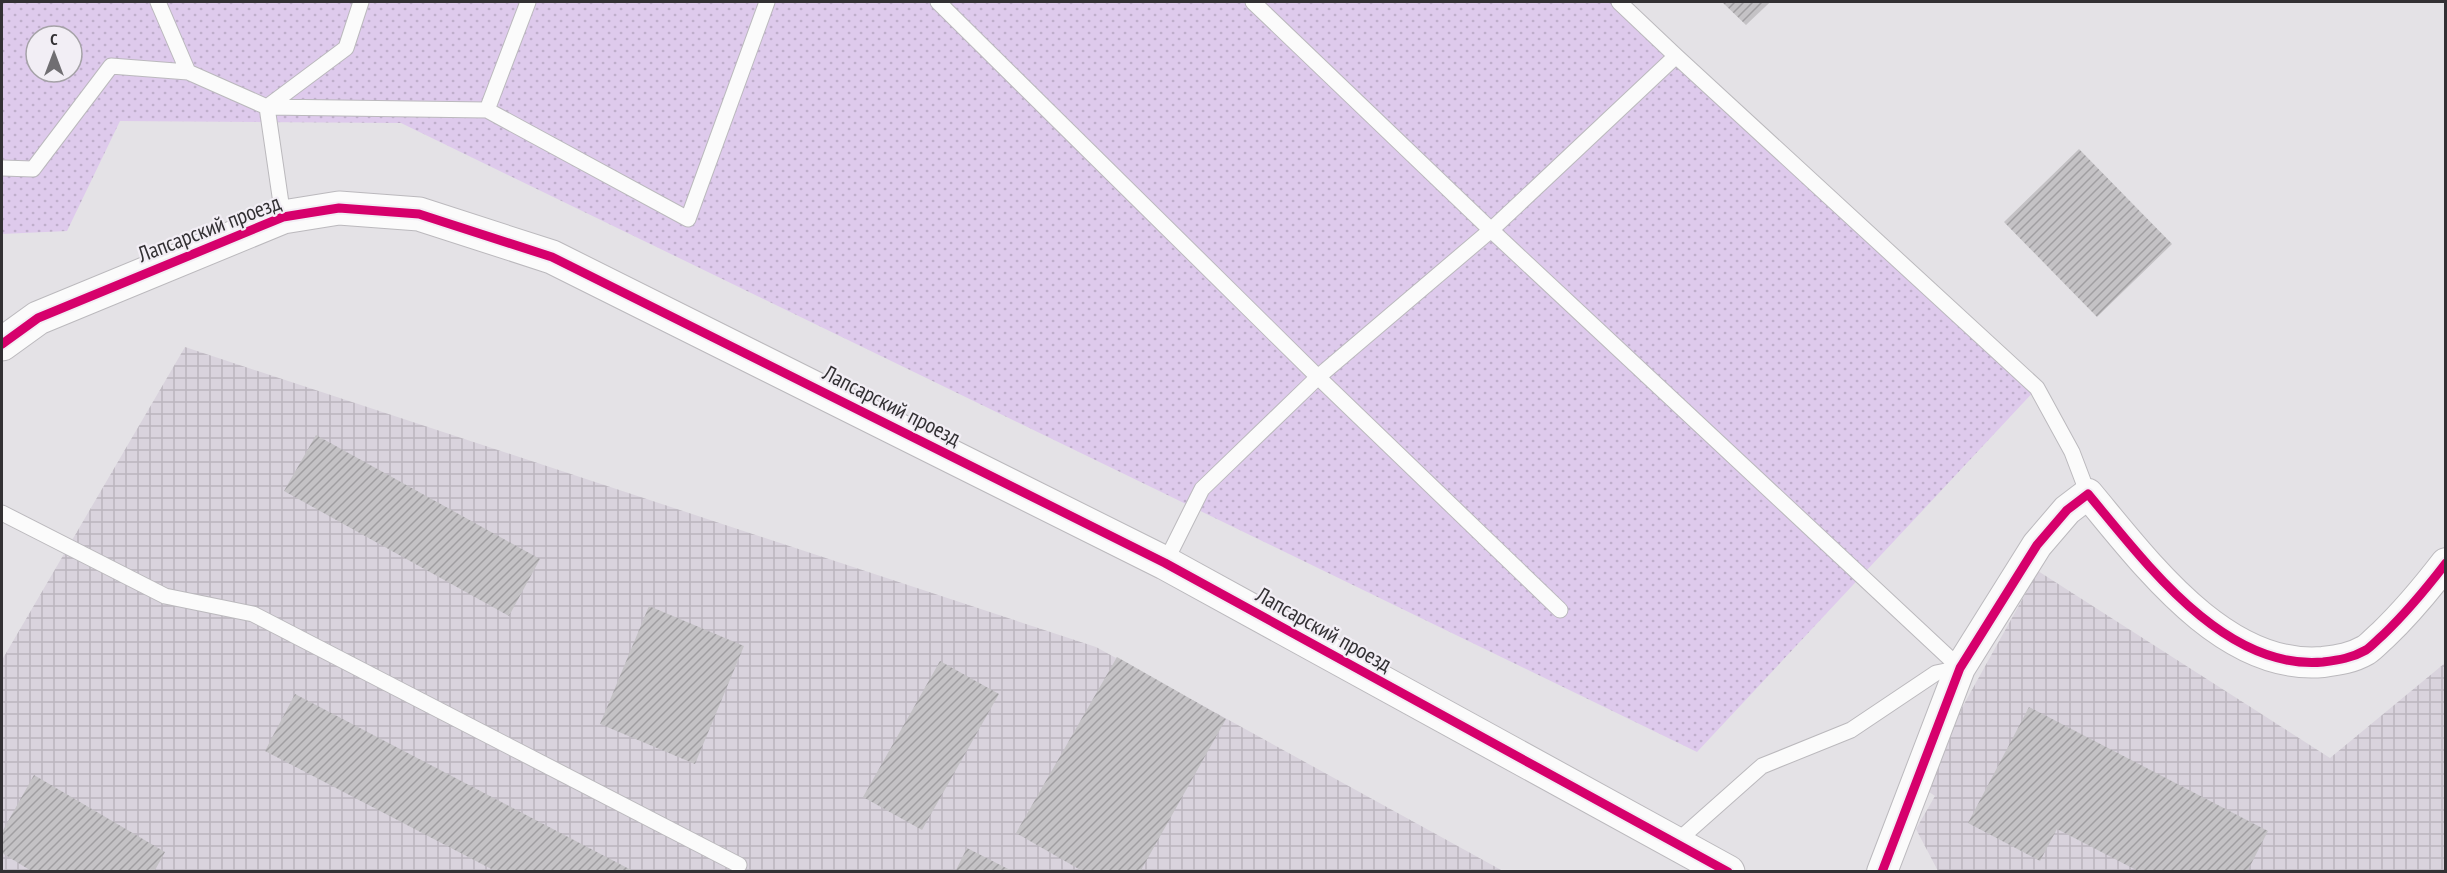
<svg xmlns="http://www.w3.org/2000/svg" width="2447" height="873" font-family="'PT Sans Narrow',sans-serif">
  <defs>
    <pattern id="industrial-grid" width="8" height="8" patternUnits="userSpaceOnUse" patternTransform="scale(1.5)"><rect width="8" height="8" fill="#d9d3dd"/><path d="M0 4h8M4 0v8" fill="none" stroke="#bbb5be"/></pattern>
    <pattern id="garden-dots" width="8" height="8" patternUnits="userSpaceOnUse" patternTransform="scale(1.5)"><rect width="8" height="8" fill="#decaec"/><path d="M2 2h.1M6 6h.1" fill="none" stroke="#bfaecb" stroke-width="1.8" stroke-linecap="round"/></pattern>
    <pattern id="building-hatch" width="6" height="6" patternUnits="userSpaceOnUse" patternTransform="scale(1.5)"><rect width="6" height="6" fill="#c4c2c5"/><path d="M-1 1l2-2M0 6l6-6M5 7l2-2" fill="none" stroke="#a09ea1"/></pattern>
  </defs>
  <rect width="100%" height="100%" fill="#e4e2e6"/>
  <path fill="url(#industrial-grid)" d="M 185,347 L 1096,647 L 1503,871 L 2,872 L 2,660 Z
    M 2038,571 L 2330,758 L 2445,663 L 2445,871 L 1938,871 L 1916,829 L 1935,796 L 1919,785 Z"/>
  <path fill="url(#garden-dots)" fill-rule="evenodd" d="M 2,2 L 1619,2 L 2037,388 L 1697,752 L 401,123 L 120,121 L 67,231 L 2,234 ZM 36,36 L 72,36 L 72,72 L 36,72 Z"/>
  <path fill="url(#building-hatch)" d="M 1722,2 L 1770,2 L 1746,25 Z
    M 2079,149 L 2172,244 L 2097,317 L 2004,222 Z
    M 316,435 L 540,559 L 509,616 L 284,491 Z
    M 649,606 L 744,646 L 695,764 L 600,724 Z
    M 1117,657 L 1226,719 L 1140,872 L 1084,872 L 1016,833 Z
    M 940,661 L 999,694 L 922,830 L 863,797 Z
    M 295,694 L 635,872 L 497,872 L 265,751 Z
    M 2029,707 L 2268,831 L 2247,872 L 2140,872 L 2057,829 L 2040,861 L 1968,823 Z
    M 34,775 L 165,852 L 154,872 L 33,872 L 2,853 L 2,832 Z
    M 967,848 L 1014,872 L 955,872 Z"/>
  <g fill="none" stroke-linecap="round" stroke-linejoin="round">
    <defs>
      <path id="service" d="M 158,2 L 188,72 L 267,107 L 487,110 L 528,2
        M 938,2 L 1318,377 L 1560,610
        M 1253,2 L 1491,230 L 1960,668
        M 1619,2 L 1676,56 L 2037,388 L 2072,452 L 2088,494
        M 487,110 L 688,219 L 767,2
        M 2,168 L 33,169 L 111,66 L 188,72
        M 283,217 L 267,107 L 346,48 L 361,2
        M 2,513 L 165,596 L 253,614 L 739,865
        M 1165,563 L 1202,489 L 1318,377 L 1491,230 L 1676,56
        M 1674,844 L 1762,766 L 1851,730 L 1936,673 L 1960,668"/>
      <path id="minor" d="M 1882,872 L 1960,668 L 2037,545 L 2067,510 L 2088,494 C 2145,562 2224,671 2323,662 C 2339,660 2352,658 2366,650 C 2372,646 2377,640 2383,635 C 2406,613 2426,589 2446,563"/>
      <path id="tertiary" d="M 2,344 L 38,318 L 283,217 L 339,208 L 419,214 L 552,257 L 1165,563 L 1728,872"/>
    </defs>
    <use href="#service" stroke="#bbb9bd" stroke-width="17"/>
    <use href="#minor" stroke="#bbb9bd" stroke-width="32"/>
    <use href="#tertiary" stroke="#bbb9bd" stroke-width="35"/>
    <use href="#service" stroke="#fbfbfb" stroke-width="15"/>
    <use href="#minor" stroke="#fbfbfb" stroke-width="30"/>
    <use href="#tertiary" stroke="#fbfbfb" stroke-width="33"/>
    <defs>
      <path id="cycleway" d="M 2,344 L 38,318 L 283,217 L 339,208 L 419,214 L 552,257 L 1165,563 L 1728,872
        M 1882,872 L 1960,668 L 2037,545 L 2067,510 L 2088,494 C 2145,562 2224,671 2323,662 C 2339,660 2352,658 2366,650 C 2372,646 2377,640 2383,635 C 2406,613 2426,589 2446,563"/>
    </defs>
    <use href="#cycleway" stroke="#f2eef5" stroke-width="13"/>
    <use href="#cycleway" stroke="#d6006c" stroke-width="9"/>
  </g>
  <g text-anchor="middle" stroke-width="4.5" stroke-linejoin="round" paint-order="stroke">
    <g font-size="22" fill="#323033" stroke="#f2eef5">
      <text transform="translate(209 228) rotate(-21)" y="8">Лапсарский проезд</text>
      <text transform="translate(892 405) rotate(27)" y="8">Лапсарский проезд</text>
      <text transform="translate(1324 629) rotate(29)" y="8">Лапсарский проезд</text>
    </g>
  </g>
  <rect width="2447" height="873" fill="none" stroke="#323033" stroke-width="6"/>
  <g transform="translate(54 54)"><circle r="28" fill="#f2eef5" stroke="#a5a2a7" stroke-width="1.5"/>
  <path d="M0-4.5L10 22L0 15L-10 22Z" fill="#706e72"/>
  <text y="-9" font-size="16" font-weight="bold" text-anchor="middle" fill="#323033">С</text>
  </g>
</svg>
